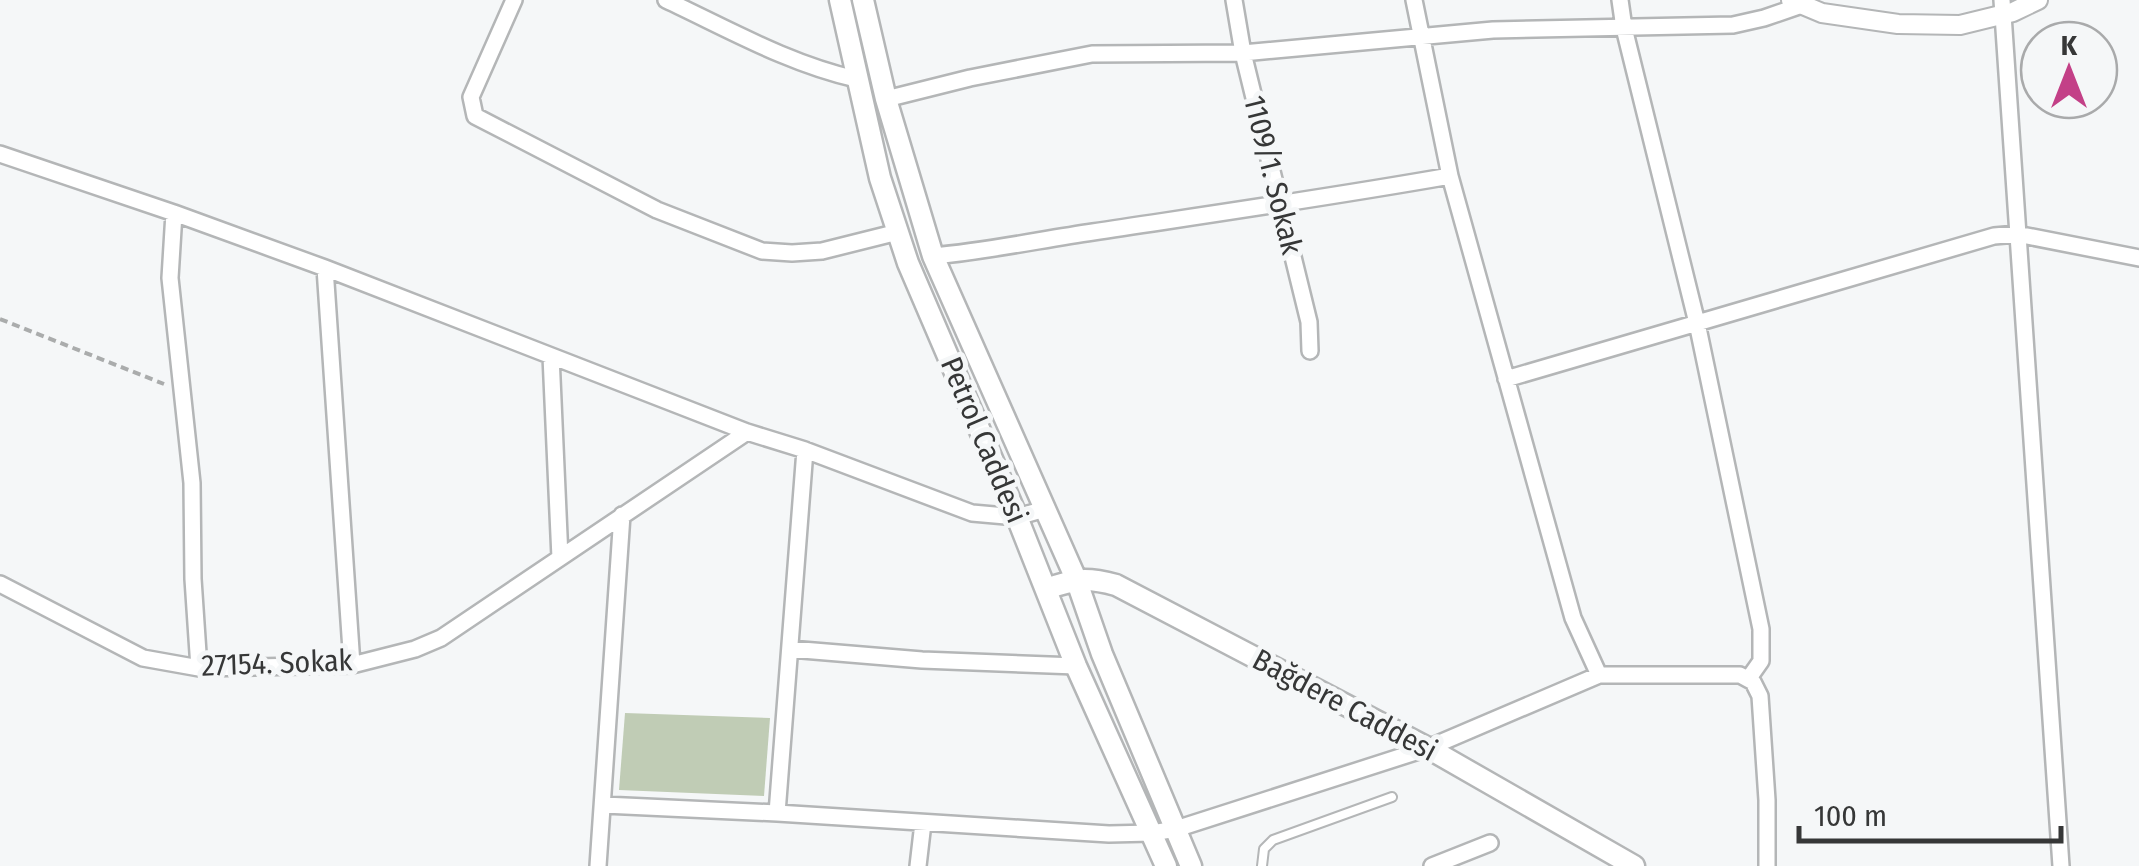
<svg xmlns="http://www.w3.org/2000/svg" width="2139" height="866" font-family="'Fira Sans Condensed',sans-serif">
  <rect width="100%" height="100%" fill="#f5f7f8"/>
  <path fill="#c0ccb5" d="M 625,713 L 770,718 L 764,796 L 619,790 Z"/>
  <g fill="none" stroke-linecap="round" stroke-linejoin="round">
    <defs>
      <path id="service" d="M 1262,866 L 1264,849 L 1273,840 L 1392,797"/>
      <path id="minor" d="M 514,0 L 471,97 L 475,116 L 657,210 L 762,251 L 792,253 L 822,251 L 898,232
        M 666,0 C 728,29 789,64 856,79
        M 1234,0 L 1243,53 L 1309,322 L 1310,351
        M 1414,0 L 1450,176 L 1573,618 L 1599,675
        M 1620,0 L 1624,28 L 1697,323 L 1761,629 L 1761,661 L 1749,678
        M 2002,0 L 2061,866
        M 886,99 L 970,78 L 1092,54 L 1243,53 L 1493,30 L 1733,25 L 1764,18 L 1802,5 L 1801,0
        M 0,154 L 174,213 L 325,268 L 747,432 L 805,450 L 972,513 L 1017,517 L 1045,509
        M 174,213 L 170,278 L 192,483 L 193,579 L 199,668
        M 933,256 C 987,251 1039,240 1093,232 C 1212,214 1331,197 1450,176
        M 325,268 L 352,665
        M 551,356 L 560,558
        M 1506,379 L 1994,236 L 2017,234 L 2139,258
        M 0,584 L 143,658 L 199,668 L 352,665 L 415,649 L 441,638 L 747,432
        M 790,649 L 922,660 L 1076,666
        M 604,805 L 777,813 L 1109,834 L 1152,833 L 1176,829 L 1428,748 L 1599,675 L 1740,675 L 1753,682 L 1760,696 L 1767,800 L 1767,866
        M 777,813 L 805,450
        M 598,866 L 622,515
        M 918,866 L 923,823
        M 1432,866 L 1490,843"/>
      <path id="tertiary" d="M 1791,0 L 1822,13 L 1898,24 L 1960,25 L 2013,12 L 2038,0"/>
      <path id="secondary" d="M 840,0 L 880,178 L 908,263 L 1017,517 L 1076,666 L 1166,866
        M 863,0 L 886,99 L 933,256 L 1076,579 L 1102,654 L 1191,866
        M 1046,589 C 1075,579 1086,577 1116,585 L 1428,748 L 1634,866"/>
    </defs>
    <use href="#service" stroke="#b4b6b7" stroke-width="12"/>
    <use href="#minor" stroke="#b4b6b7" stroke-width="20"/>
    <use href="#tertiary" stroke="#b4b6b7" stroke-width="22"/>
    <use href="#secondary" stroke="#b4b6b7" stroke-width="25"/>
    <path stroke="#aaacac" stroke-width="4" stroke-dasharray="8 5" stroke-linecap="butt" d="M 0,319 L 164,384"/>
    <use href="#service" stroke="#fff" stroke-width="8"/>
    <use href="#minor" stroke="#fff" stroke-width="15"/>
    <use href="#tertiary" stroke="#fff" stroke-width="18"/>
    <use href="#secondary" stroke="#fff" stroke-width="20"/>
  </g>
  <g text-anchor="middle" stroke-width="10" stroke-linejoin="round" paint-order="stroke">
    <g font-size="30" fill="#363737" stroke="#f5f7f8">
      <text transform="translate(1273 175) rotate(76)" y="10">1109/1. Sokak</text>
      <text transform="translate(984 440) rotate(67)" y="10">Petrol Caddesi</text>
      <text transform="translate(277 663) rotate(-2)" y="10">27154. Sokak</text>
      <text transform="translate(1345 705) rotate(28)" y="10">Bağdere Caddesi</text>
    </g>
  </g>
  <g transform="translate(2069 70)"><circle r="48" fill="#f5f7f8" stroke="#a9aaab" stroke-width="2.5"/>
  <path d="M0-8L18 38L0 25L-18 38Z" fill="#c34087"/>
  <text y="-15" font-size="28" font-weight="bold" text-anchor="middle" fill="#363737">K</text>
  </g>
  <path d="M1799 826v15h262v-15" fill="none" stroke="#363737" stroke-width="5"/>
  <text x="1814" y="826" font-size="30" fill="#363737" stroke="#f5f7f8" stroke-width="8" paint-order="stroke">100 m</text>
</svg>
